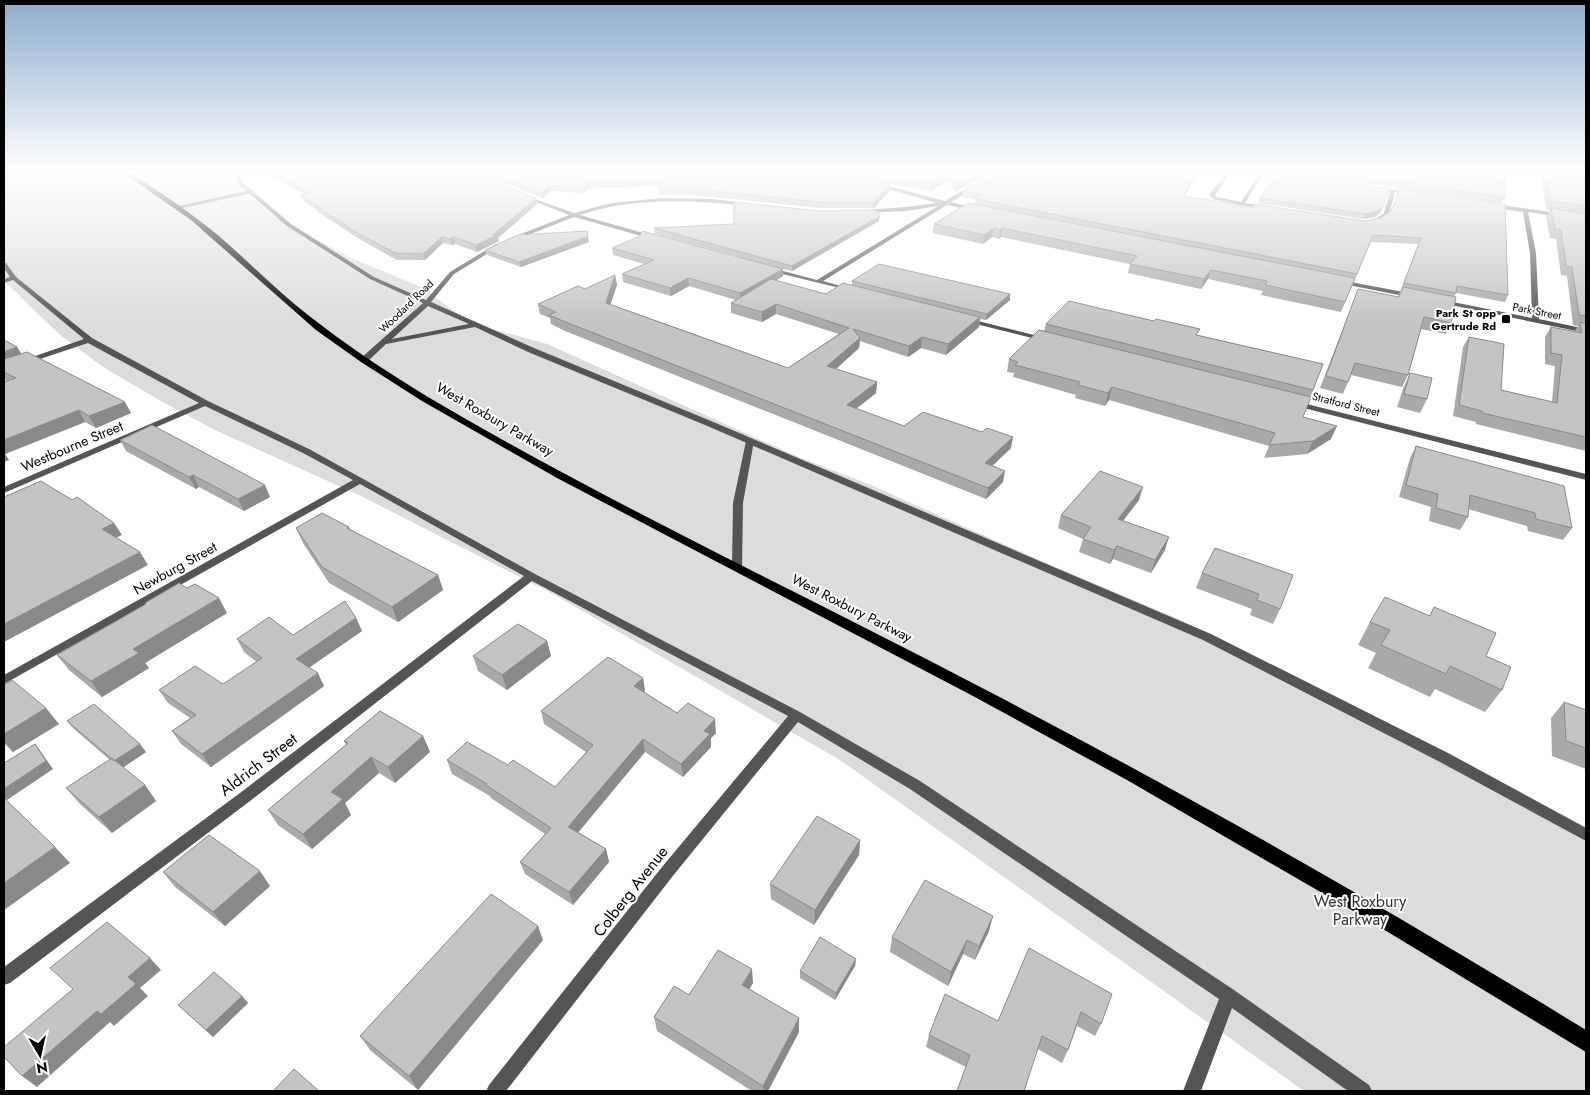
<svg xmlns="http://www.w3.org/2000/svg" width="1590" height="1095" font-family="Jost,sans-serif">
  <rect width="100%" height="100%" fill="#fff"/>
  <path fill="#dcdcdc" d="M 4,172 L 239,172 L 249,194 L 267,212 L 349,257 L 423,288 L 470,323 L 547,344 L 801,458 L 866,483 L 1053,566 L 1176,618 L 1386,722 L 1586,827 L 1586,1091 L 1304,1091 L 840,760 L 553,594 L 361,496 L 215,430 L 159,400 L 103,367 L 59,334 L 4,281 Z"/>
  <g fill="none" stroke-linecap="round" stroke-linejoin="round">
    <defs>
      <path id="primary" d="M 122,172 L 129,172 C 160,192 190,212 219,236 C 249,262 277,291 308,315 C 346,345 387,372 428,397 C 609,504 800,592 986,690 C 1190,796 1390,910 1586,1030 L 1586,1052 L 1355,912 L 1127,780 L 973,696 L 557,478 L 422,401 L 361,362 L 316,330 L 191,220 Z"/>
    </defs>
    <use href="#primary" stroke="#dbdbdb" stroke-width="3"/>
    <path fill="#555" fill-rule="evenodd" d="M 250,190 L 252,193 L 178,209 L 175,207 Z
      M 750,438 L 754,441 L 743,503 L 742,567 L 737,570 L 732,567 L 733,503 L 746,441 Z"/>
    <path fill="#555" fill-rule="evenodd" d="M 234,172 L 238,172 L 243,183 L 291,224 L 374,277 L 426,300 L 450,272 L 496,244 L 500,244 L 500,246 L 454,274 L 431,302 L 534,348 L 711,421 L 1211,634 L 1450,754 L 1586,828 L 1586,841 L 1440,762 L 1203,640 L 705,425 L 528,352 L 475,327 L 386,344 L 367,362 L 361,362 L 361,358 L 423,303 L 370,279 L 287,226 L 239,185 ZM 428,306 L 469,324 L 392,339 Z
      M 1225,172 L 1229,172 L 1229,175 L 1215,195 L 1217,197 L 1241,202 L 1260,172 L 1275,172 L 1290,175 L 1288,176 L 1264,173 L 1245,203 L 1267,207 L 1268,208 L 1265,210 L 1213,199 L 1209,195 L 1222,178 Z
      M 877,183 L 945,201 L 972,185 L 976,185 L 976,187 L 951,202 L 978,209 L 975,211 L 947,205 L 823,281 L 852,289 L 852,291 L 770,271 L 769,270 L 772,268 L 817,280 L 938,206 L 906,211 L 862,213 L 861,212 L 864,210 L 906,207 L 937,203 L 875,185 Z
      M 1377,187 L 1413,193 L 1410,195 L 1395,192 C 1392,206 1390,218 1376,224 L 1373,222 L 1384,213 L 1390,192 L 1375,189 Z
      M 521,194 L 574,213 L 611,203 L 662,198 L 713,199 L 750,204 L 747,206 C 691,200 634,197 580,215 L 654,236 L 655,237 L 652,239 L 574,217 L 513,241 L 511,240 L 511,238 L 569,215 L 521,196 Z
      M 1493,204 L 1586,217 L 1586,221 L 1528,212 L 1536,253 L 1539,319 L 1586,329 L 1586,333 L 1441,303 L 1440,302 L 1443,300 L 1532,318 L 1530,253 L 1523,212 L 1491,207 L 1490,206 Z
      M 4,262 L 6,263 L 16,277 L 92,338 L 208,401 L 309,449 L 535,574 L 800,712 L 920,781 L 1234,990 L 1369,1085 L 1372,1091 L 1348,1091 L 1232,1008 L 1201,1091 L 1183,1091 L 1219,999 L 910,789 L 798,722 L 672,877 L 506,1091 L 486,1091 L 489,1085 L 662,867 L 788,716 L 532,581 L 250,801 L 10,983 L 4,985 L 4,967 L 240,793 L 524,576 L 360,484 L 4,684 L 4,675 L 353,480 L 303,453 L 205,406 L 4,493 L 4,487 L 199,403 L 88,343 L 4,371 L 4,367 L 84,339 L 13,280 L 4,283 L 4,279 L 10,277 L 4,268 Z
      M 1340,280 L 1414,294 L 1417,296 L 1414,298 L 1338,283 L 1337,282 Z
      M 966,318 L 1046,338 L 1048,339 L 1044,341 L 964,321 L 964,319 Z
      M 1292,401 L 1295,401 L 1586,474 L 1586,480 L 1292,405 Z"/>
    <use href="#primary" fill="#000" fill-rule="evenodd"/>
  </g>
  <path fill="#a9a9a9" d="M 270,172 L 472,172 L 536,198 L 537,204 L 498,238 L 499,241 L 477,252 L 455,244 L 452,245 L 443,243 L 425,260 L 397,260 L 361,240 L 318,212 L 317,210 L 303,200 L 300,195 L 304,194 L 272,176 Z
    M 476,172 L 849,172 L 890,190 L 874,208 L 820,208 L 683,194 L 659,195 L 658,189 L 659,186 L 589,189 L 583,193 L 551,191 L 543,198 Z
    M 850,172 L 1197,172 L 1185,196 L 1253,207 L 1365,221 L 1380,218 L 1390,212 L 1394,205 L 1399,189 L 1508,295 L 1505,302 L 1456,293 L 1454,297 L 1451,323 L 1446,334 L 1421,329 L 1408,375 L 1402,387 L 1351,375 L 1343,394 L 1320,388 L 1358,289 L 1398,297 L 1418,244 L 1371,242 L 1341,312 L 1261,295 L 1263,291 L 1208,279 L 1201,289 L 1128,273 L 1130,264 L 1001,237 L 999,239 L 992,237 L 983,244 L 933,233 L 934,224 L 975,204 L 975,199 L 962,197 L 963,191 L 1004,172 L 985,176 L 955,192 L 948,181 L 931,191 L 895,185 Z
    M 1286,172 L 1451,172 L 1505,197 L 1502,203 Z
    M 1541,172 L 1586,172 L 1586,451 L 1476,424 L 1476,422 L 1453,416 L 1463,347 L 1469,337 L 1501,390 L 1552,402 L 1555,366 L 1545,364 L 1545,337 L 1551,327 L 1574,332 L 1578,326 L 1573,325 L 1567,276 L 1561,275 L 1556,239 L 1550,238 L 1546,217 L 1550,210 L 1546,209 Z
    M 1260,198 L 1381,212 L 1375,217 L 1363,219 L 1258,203 Z
    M 879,221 L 792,271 L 783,269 L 783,276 L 776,281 L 826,294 L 852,285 L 852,281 L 1010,300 L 986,320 L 980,319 L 979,327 L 946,355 L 921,348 L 908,357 L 860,341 L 859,348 L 836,369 L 877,382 L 876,393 L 856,409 L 904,426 L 1011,448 L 992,466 L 1003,482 L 986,499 L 565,331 L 551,324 L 550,318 L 540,314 L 538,304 L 585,289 L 615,275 L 617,285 L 610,304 L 788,368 L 839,334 L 776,314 L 762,322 L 731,313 L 731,303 L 736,300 L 689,286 L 671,296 L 623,282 L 622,274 L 644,264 L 613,255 L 612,248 L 741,257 L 655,234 L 654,228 Z
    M 589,242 L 521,267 L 487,255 L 485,250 Z
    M 1046,324 L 1198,335 L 1323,364 L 1303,417 L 1331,439 L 1307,454 L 1264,458 L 1269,446 L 1109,400 L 1105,406 L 1075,398 L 1076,395 L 1013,377 L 1014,373 L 1007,372 L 1009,359 L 1044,331 Z
    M 4,340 L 17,347 L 21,354 L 131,413 L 96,428 L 85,422 L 5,454 L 9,460 L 4,462 L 7,381 L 4,379 Z
    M 1410,373 L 1427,399 L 1420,413 L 1397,407 L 1404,386 Z
    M 120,440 L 270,497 L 244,511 L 199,487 L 196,489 L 126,451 Z
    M 1416,446 L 1572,528 L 1563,540 L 1528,531 L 1527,526 L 1468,509 L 1468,517 L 1460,530 L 1429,521 L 1431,507 L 1399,497 L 1410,458 Z
    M 1139,500 L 1123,521 L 1165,550 L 1151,573 L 1113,559 L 1110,564 L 1079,552 L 1083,539 L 1058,528 L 1061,515 Z
    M 349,527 L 350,530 L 438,575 L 443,590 L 398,622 L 329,583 L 303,543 L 296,528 Z
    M 1215,548 L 1280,609 L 1273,624 L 1250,615 L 1252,609 L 1196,588 L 1202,573 Z
    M 145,603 L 227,613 L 145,663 L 149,668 L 102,697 L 69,670 L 57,655 L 146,604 Z
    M 1434,607 L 1486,656 L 1502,690 L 1485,712 L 1435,689 L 1430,697 L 1368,668 L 1376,653 L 1358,645 L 1370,622 L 1429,616 Z
    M 356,618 L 362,631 L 309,667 L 324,686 L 211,767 L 181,744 L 172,731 L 190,718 L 168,703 L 159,690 L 223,684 L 257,662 L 244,652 L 237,639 L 293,635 Z
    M 547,641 L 551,656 L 507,690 L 478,671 L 473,656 Z
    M 643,678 L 645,691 L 644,692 L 677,713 L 716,733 L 711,738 L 711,747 L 683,777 L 645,752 L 578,832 L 606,849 L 609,862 L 573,905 L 525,874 L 520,862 L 545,834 L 491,798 L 490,796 L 452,774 L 447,760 L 508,765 L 555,787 L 586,752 L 544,724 L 541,711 Z
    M 4,685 L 59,724 L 13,752 L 4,743 Z
    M 1564,702 L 1586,710 L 1586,769 L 1552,756 L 1551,718 Z
    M 67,721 L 146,752 L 122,767 L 145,785 L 156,801 L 112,833 L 80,804 L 66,788 L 110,760 L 73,728 Z
    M 423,736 L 430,752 L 395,783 L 379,773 L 345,803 L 351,815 L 312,849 L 278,825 L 268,810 L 346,745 L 344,741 Z
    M 860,840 L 859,855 L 814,925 L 771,899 L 770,884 Z
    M 163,872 L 270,886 L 225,926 L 175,887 Z
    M 989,931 L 975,960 L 963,954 L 948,986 L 890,952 L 892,937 Z
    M 543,940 L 418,1090 L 370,1050 L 360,1036 Z
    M 1029,948 L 1101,1024 L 1095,1036 L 1077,1026 L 1068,1050 L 1062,1063 L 1038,1049 L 966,1067 L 926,1047 L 929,1035 L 998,1021 Z
    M 856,959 L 855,966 L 835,1000 L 800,978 L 800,971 Z
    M 753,983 L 749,989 L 799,1018 L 799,1032 L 768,1091 L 752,1091 L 657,1031 L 654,1017 L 689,995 Z
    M 242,996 L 248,1003 L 213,1037 L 178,1005 Z"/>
  <path fill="#898989" d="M 983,172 L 1004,172 L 985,176 L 955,192 L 955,186 Z
    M 1195,172 L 1197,172 L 1182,201 L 1184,196 Z
    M 949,175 L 948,181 L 931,191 L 932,185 Z
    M 589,183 L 589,189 L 583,193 L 583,188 Z
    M 550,185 L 551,191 L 543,198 L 542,193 Z
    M 891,185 L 890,190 L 874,208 L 874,202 Z
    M 536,198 L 537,204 L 498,238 L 499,241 L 477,252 L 476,245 L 493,235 Z
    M 1383,207 L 1381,212 L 1375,217 L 1363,219 L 1365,214 Z
    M 880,216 L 879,221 L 792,271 L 792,266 Z
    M 994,228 L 992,237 L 983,244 L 984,235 Z
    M 1002,228 L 1001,237 L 999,239 L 1000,230 Z
    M 588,236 L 589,242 L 521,267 L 519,262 Z
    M 442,237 L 443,243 L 425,260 L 423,254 Z
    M 454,237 L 455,244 L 452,245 L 450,239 Z
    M 783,269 L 783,276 L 740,301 L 740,293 Z
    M 1211,270 L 1208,279 L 1201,289 L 1204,279 Z
    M 615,275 L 617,285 L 608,312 L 606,303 Z
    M 688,278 L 689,286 L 671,296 L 670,288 Z
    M 1010,294 L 1010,300 L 986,320 L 987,314 Z
    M 776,304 L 776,314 L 762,322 L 762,312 Z
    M 980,317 L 979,327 L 946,355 L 948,344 Z
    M 922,337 L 921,348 L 908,357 L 909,346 Z
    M 860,338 L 859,348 L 827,377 L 827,366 Z
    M 17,347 L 24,358 L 4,365 L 4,352 Z
    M 877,382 L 876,393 L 847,416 L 847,405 Z
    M 1112,387 L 1109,400 L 1105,406 L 1108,393 Z
    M 125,402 L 131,413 L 96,428 L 89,416 Z
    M 79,410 L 85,422 L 5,454 L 9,460 L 4,462 L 4,440 Z
    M 1337,426 L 1331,439 L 1307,454 L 1313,441 Z
    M 1013,437 L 1011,448 L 983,475 L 985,463 Z
    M 1005,471 L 1003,482 L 986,499 L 988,488 Z
    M 193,475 L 199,487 L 196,489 L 189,477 Z
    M 265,485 L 270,497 L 244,511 L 238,499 Z
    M 1143,487 L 1139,500 L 1114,532 L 1118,519 Z
    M 114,523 L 122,535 L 109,541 L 102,529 Z
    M 1169,537 L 1165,550 L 1151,573 L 1155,560 Z
    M 1117,546 L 1113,559 L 1110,564 L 1114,550 Z
    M 140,552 L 148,565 L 4,642 L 4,624 Z
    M 438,575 L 443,590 L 398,622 L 392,607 Z
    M 219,598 L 227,613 L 145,663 L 149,668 L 102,697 L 91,681 L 133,649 Z
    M 356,618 L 362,631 L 303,672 L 296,659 Z
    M 547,641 L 551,656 L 507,690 L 502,675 Z
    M 318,673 L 324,686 L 211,767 L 202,754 Z
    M 643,678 L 645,691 L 636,699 L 634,686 Z
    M 46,708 L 59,724 L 13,752 L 4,741 L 4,734 Z
    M 715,719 L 716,733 L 711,738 L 711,747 L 683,777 L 681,764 L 704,731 Z
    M 423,736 L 430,752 L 395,783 L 388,767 Z
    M 643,739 L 645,752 L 572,840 L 568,827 Z
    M 35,744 L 41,752 L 53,769 L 4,802 L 4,789 Z
    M 140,744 L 146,752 L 121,769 L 114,761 Z
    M 371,757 L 379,773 L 345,803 L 351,815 L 312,849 L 303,834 L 331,792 Z
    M 145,785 L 156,801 L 112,833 L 99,817 Z
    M 860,840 L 859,855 L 814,925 L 815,910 Z
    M 55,847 L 70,863 L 4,910 L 4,883 Z
    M 606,849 L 609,862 L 573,905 L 569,892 Z
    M 260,871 L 270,886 L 225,926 L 213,912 Z
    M 993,916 L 989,931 L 975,960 L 979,946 Z
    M 538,926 L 543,940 L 418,1090 L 409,1076 Z
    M 967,940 L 963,954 L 948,986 L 951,972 Z
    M 150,958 L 161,970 L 140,988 L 148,996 L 114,1026 L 110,1022 L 37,1087 L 22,1076 L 128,977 Z
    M 856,959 L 855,966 L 835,1000 L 836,993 Z
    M 752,969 L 753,983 L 743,1000 L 742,985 Z
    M 242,996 L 248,1003 L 213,1037 L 206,1030 Z
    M 799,1018 L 799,1032 L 768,1091 L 764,1091 L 763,1086 Z"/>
  <path fill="#c4c4c4" stroke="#898989" d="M 273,172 L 472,172 L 536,198 L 493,235 L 497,235 L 476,245 L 454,237 L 450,239 L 442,237 L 423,254 L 395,253 L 359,234 L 316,206 L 318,206 L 300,195 L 309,193 Z
    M 489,172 L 849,172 L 891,185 L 874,202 L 820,202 L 683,188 L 658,189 L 662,180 L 589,183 L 583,188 L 550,185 L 542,193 Z
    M 870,172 L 983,172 L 955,186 L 949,175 L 932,185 L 896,179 Z
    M 1004,172 L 1195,172 L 1184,196 L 1253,207 L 1255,204 L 1365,221 L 1380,218 L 1390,212 L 1395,202 L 1399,189 L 1505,204 L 1508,295 L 1457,286 L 1456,293 L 1404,283 L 1421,238 L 1373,235 L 1357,274 L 975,199 L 982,195 L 963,191 L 983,180 Z
    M 1278,172 L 1390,189 L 1383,207 L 1377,211 L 1365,214 L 1260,198 Z
    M 1326,172 L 1451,172 L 1505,179 L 1505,197 Z
    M 1546,172 L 1586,172 L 1586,206 L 1550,201 Z
    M 734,202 L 820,211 L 876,210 L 880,216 L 792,266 L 654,228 L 734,224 Z
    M 968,203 L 1355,278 L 1345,302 L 1265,285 L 1267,281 L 1211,270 L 1204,279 L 1130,264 L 1137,256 L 1002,228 L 1000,230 L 994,228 L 984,235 L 934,224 Z
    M 1551,208 L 1586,214 L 1586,316 L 1579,315 L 1572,267 L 1566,266 L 1561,230 L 1555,229 Z
    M 587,231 L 588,236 L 519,262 L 485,250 L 518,235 Z
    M 642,231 L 783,269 L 740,293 L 688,278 L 670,288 L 622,274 L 654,260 L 612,248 L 640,236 Z
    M 879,264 L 1010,294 L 987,314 L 852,281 Z
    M 615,275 L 606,303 L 788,368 L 849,328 L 776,304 L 762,312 L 731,303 L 771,279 L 826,294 L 843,283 L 980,317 L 948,344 L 922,337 L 909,346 L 853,329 L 860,338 L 827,366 L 877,382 L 847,405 L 904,426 L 923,412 L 982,432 L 987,428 L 1013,437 L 985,463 L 1005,471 L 988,488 L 563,321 L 549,315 L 556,312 L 538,304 L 578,286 L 585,289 Z
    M 1403,287 L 1456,297 L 1451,323 L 1424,317 L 1408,375 L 1355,363 L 1348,382 L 1326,376 L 1358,289 L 1399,297 Z
    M 1069,301 L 1154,321 L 1156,319 L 1200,329 L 1196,335 L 1323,364 L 1313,390 L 1046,324 Z
    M 1580,322 L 1586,324 L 1586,437 L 1482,413 L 1482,411 L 1459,405 L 1469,337 L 1504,344 L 1501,390 L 1557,403 L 1562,355 L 1551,353 L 1551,327 L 1582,333 Z
    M 1039,330 L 1311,397 L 1303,417 L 1337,426 L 1313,441 L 1269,445 L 1275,433 L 1112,387 L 1108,393 L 1078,385 L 1080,382 L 1015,365 L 1018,362 L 1009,359 Z
    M 4,340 L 17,347 L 4,352 Z
    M 27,352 L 125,402 L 89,416 L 79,410 L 4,440 L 4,382 L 16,378 L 4,372 L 4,359 Z
    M 1410,373 L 1432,378 L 1427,399 L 1404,394 Z
    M 152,425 L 265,485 L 238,499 L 193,475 L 189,477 L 120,440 Z
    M 1416,446 L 1564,486 L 1572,528 L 1536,519 L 1535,513 L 1470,495 L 1468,517 L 1436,508 L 1438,494 L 1406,485 Z
    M 1100,471 L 1143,487 L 1118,519 L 1169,537 L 1155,560 L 1117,546 L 1114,550 L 1083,539 L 1091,527 L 1061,515 Z
    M 41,481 L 72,500 L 77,497 L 114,523 L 102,529 L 140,552 L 4,624 L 4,497 Z
    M 322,513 L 349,527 L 347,528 L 438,575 L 392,607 L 322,567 L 296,528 Z
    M 1215,548 L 1293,575 L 1280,609 L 1257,600 L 1259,594 L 1202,573 Z
    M 179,583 L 187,588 L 195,584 L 219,598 L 133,649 L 139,653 L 91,681 L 57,655 L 146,604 L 145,603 Z
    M 1385,597 L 1430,616 L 1434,607 L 1496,633 L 1486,656 L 1511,667 L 1502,690 L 1450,666 L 1446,674 L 1381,645 L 1390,630 L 1370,622 Z
    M 345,601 L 356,618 L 296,659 L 318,673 L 202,754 L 172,731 L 196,715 L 159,690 L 195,666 L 223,684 L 262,658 L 237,639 L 269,617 L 293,635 Z
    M 518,624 L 547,641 L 502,675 L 473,656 Z
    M 608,657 L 643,678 L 634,686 L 677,713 L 688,703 L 715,719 L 704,731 L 710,734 L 681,764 L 643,739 L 568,827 L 606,849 L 569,892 L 520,862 L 551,828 L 486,785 L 487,784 L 447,760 L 467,742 L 508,765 L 513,760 L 555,787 L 593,745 L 541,711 Z
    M 12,680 L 46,708 L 4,734 L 4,685 Z
    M 1564,702 L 1586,710 L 1586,748 L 1566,741 Z
    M 94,704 L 140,744 L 114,761 L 67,721 Z
    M 380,711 L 423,736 L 388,767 L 371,757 L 331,792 L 343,799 L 303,834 L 268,810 L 348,743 L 344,741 Z
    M 35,744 L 46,761 L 4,789 L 4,763 Z
    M 112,758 L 145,785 L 99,817 L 66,788 Z
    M 4,798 L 55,847 L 4,883 Z
    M 817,816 L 860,840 L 815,910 L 770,884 Z
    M 209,835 L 260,871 L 213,912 L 163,872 Z
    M 925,880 L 993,916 L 979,946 L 967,940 L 951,972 L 892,937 Z
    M 491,894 L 538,926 L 409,1076 L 360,1036 Z
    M 107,922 L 150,958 L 128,977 L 136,984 L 101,1014 L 97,1011 L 22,1076 L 4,1057 L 4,1047 L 73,989 L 50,968 Z
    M 820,937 L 856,959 L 836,993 L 800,971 Z
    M 1029,948 L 1112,994 L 1101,1024 L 1081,1012 L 1068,1050 L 1042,1036 L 1024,1091 L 957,1091 L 970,1055 L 929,1035 L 945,994 L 998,1021 Z
    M 718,950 L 752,969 L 742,985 L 799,1018 L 763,1086 L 654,1017 L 674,986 L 689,995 Z
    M 214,972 L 242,996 L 206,1030 L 178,1005 Z
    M 294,1069 L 319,1091 L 273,1091 Z"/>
  <linearGradient id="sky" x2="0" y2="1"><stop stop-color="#8cadcc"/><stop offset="0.53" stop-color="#fff"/><stop offset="1" stop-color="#fff" stop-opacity="0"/></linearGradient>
  <rect width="1590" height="325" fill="url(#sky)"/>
  <rect fill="#000" stroke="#fff" stroke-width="2" x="1501" y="314" width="10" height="10" rx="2.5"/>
  <g text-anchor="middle" stroke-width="4" stroke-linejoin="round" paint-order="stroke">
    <g font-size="11" fill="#000" stroke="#fff">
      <text transform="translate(406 306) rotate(-44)" y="4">Woodard Road</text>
      <text transform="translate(1537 311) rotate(11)" y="4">Park Street</text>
      <text transform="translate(1346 404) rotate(14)" y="4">Stratford Street</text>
    </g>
    <g font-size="11" font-weight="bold" fill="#000" stroke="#fff" text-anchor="end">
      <text x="1496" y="317">Park St opp<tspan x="1496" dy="13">Gertrude Rd</tspan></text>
    </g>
    <g font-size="14" fill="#000" stroke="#fff">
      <text transform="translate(495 419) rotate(30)" y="5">West Roxbury Parkway</text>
      <text transform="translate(72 446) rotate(-23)" y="5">Westbourne Street</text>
      <text transform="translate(175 568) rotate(-29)" y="5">Newburg Street</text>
      <text transform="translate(852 608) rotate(27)" y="5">West Roxbury Parkway</text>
    </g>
    <g font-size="16" fill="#000" stroke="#fff">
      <text transform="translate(258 764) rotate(-37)" y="6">Aldrich Street</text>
      <text transform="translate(630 891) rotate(-52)" y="6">Colberg Avenue</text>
    </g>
    <g font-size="16" fill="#333" stroke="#fff">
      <text x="1360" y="907">West Roxbury<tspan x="1360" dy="18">Parkway</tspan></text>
    </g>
  </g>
  <rect width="1590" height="1095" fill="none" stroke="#000000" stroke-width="10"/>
  <g transform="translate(40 1055) rotate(171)" stroke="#ffffff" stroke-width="4" paint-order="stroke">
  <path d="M0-4L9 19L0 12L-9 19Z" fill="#000000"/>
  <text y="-8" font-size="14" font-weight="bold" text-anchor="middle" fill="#000000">N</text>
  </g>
</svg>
